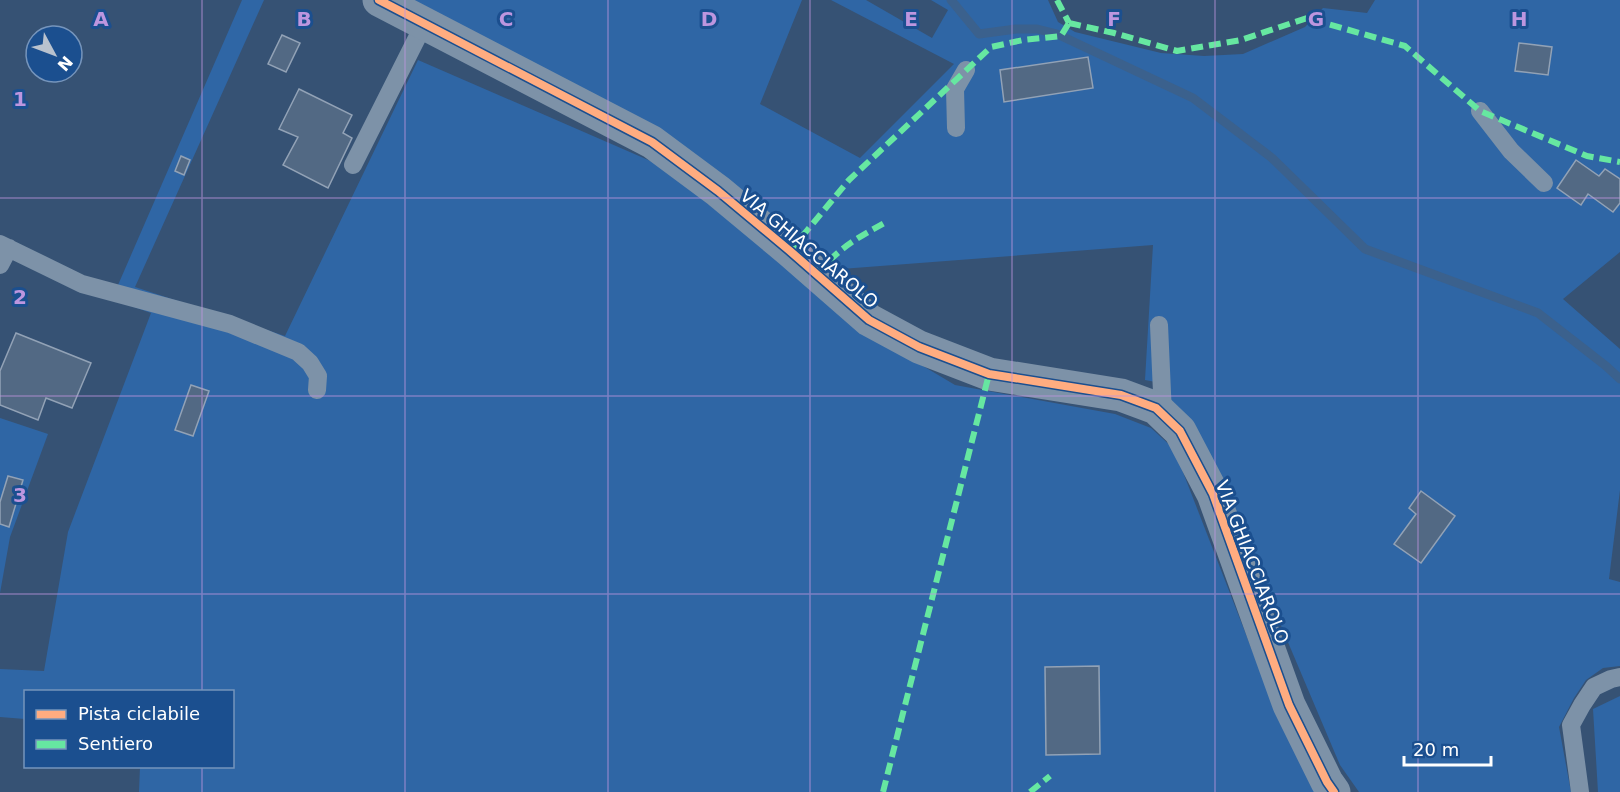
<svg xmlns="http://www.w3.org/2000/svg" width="1620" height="792" font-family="'DejaVu Sans',sans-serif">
  <rect width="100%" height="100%" fill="#365274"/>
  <path fill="#2f66a5" d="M 242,0 L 264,0 L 135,287 L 285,336 L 418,60 L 662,166 L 864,331 L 955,385 L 1115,414 L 1151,428 L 1174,449 L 1273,704 L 1324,792 L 139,792 L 140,767 L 232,766 L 232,692 L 26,692 L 25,719 L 0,717 L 0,669 L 44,671 L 68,532 L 151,313 L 120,302 L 118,285 Z
    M 400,0 L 802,0 L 760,104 L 860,158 L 954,64 L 831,0 L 866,0 L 932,38 L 948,10 L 931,0 L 1048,0 L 1058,22 L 1075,32 L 1161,53 L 1204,56 L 1243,54 L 1305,27 L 1323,8 L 1367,13 L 1375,0 L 1620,0 L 1620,252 L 1563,299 L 1620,349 L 1620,490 L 1609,579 L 1620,582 L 1620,666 L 1603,668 L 1586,680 L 1574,698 L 1559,727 L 1571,792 L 1359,792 L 1340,765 L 1210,458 L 1171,409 L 1161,383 L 1145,380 L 1153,245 L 841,269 L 795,231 L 734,190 Z
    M 0,418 L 48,434 L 10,537 L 0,593 Z
    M 1620,696 L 1620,792 L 1598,792 L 1593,709 Z"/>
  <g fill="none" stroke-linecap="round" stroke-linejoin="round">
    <path stroke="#3b618d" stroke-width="9" d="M 951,0 L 979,34 L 1016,29 L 1037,29 L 1057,34 L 1193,98 L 1272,158 L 1365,249 L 1538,313 L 1606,366 L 1620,379"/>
  </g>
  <path fill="#526984" stroke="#92a2b6" stroke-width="1.5" d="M 282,35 L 300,43 L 286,72 L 268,64 Z
    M 1519,43 L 1552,47 L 1548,75 L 1515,71 Z
    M 1088,57 L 1093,88 L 1004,102 L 1000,70 Z
    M 299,89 L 352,115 L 343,133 L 352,138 L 328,188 L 283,165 L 298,137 L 279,129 Z
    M 181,156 L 190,160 L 184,175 L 175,171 Z
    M 1576,160 L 1599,176 L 1605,169 L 1620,179 L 1620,203 L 1613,212 L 1588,194 L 1581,205 L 1557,188 Z
    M 16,333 L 91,363 L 72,408 L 46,398 L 38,420 L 0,405 L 0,371 Z
    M 191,385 L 209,391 L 193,436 L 175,430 Z
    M 8,476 L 23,480 L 9,527 L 0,524 L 0,502 Z
    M 1421,491 L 1455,516 L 1421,563 L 1394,544 L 1416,514 L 1409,508 Z
    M 1099,666 L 1100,754 L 1046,755 L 1045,667 Z"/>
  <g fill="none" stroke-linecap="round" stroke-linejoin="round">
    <path stroke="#7d92a8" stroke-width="18" d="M 1480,111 L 1511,151 L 1544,183
      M 956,128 L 955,89 L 966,70
      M 353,165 L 424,24
      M 0,244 L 82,284 L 230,324 L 298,352 L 310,363 L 318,376 L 317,390
      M 0,265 L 9,248
      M 1159,325 L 1163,415
      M 1580,792 L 1571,725 L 1582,705 L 1594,687 L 1611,679 L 1620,677"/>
    <path stroke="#7d92a8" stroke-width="33" d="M 379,0 L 652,142 L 718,191 L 790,251 L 869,320 L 919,347 L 989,374 L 1121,395 L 1156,408 L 1180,431 L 1213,494 L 1289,705 L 1327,782 L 1334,792"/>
    <path stroke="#66e7a1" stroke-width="6" stroke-dasharray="12 6" stroke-linecap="butt" d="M 1057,0 L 1069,23
      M 1069,23 L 1114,33 L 1177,51 L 1241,40 L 1307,18 L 1405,46 L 1480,111 L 1587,156 L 1620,162
      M 790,251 L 849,180 L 991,47 L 1023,40 L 1061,36 L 1069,23
      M 817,274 C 839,248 857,238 886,222
      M 883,792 L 989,374
      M 1030,792 L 1050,776"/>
    <defs>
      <path id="cycleway" d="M 379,0 L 652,142 L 718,191 L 790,251 L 869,320 L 919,347 L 989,374 L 1121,395 L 1156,408 L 1180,431 L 1213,494 L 1289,705 L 1327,782 L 1334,792"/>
    </defs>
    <use href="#cycleway" stroke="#1b4f8f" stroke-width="11"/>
    <use href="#cycleway" stroke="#ffac80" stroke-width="8"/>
  </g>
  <path fill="none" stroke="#bd96df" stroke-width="1.5" stroke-opacity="0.55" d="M 202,0 L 202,692M 405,0 L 405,792M 608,0 L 608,792M 810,0 L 810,792M 1012,0 L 1012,792M 1215,0 L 1215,792M 1418,0 L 1418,792M 0,198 L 1620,198M 0,396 L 1620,396M 0,594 L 1620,594M 202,766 L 202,792"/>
  <g text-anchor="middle" stroke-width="6" stroke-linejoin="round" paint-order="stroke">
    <g font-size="18" fill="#fff" stroke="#1b4f8f">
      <text transform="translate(809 249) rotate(40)" y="6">VIA GHIACCIAROLO</text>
      <text transform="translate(1252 562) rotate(69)" y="6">VIA GHIACCIAROLO</text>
    </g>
  </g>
  <g font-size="20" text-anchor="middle" font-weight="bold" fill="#bd96df" stroke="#1b4f8f" stroke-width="6" stroke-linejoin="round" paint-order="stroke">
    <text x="101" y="26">A</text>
    <text x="304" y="26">B</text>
    <text x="506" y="26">C</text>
    <text x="709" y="26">D</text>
    <text x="911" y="26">E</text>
    <text x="1114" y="26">F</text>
    <text x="1316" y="26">G</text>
    <text x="1519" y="26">H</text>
    <text x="20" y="106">1</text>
    <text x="20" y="304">2</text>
    <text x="20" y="502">3</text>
  </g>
  <rect x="24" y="690" width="210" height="78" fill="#1b4f8f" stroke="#7695bc" stroke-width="1.5"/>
  <rect x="36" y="710" width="30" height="9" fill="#ffac80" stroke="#7695bc" stroke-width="1.5"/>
  <text x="78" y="720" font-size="18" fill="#ffffff">Pista ciclabile</text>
  <rect x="36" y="740" width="30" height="9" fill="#66e7a1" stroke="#7695bc" stroke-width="1.5"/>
  <text x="78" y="750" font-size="18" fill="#ffffff">Sentiero</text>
  <g transform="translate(54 54) rotate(131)"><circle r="28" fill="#1b4f8f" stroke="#7695bc" stroke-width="1.5"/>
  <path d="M0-4.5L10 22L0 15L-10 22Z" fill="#b9c2ce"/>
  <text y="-9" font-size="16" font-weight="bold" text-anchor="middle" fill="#ffffff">N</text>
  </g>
  <path d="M1404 756v9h87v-9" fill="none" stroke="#ffffff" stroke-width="3"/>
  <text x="1413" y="756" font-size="18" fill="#ffffff" stroke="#1b4f8f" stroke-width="4.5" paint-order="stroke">20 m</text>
</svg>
